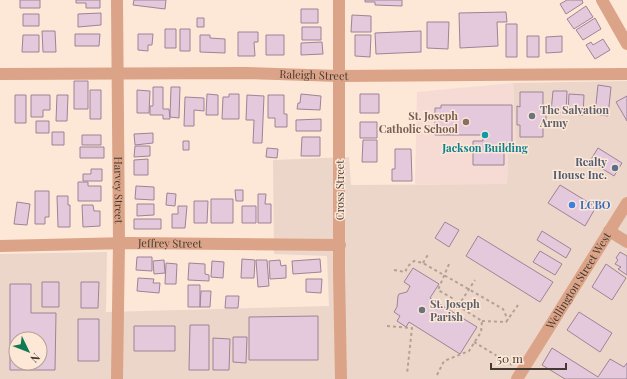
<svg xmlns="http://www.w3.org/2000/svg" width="627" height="379" font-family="'Playfair Display',serif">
  <rect width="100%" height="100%" fill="#fde7d7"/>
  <path fill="#ebd6c9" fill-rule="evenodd" d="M 627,81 L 627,379 L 0,379 L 0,254 L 107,252 L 106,312 L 329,306 L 327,256 L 274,254 L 273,160 L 349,157 L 351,185 L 507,184 L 508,152 L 516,153 L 513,83 ZM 16,339 L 40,339 L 40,363 L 16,363 Z"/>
  <path fill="#f5dbd4" d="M 513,83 L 516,153 L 508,153 L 507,184 L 415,184 L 417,92 Z"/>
  <path fill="#e4c8dc" stroke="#9d8496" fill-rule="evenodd" d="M 20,0 L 40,0 L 40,8 L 20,8 Z
    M 76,0 L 100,0 L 100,8 L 86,8 L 86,3 L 76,3 Z
    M 134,0 L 166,0 L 165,9 L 133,5 Z
    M 365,0 L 402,0 L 402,6 L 375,5 L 375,2 L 365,2 Z
    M 567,0 L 582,0 L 583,3 L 566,14 L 560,4 Z
    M 586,6 L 593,17 L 574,29 L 567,19 Z
    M 301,9 L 318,9 L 318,23 L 301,23 Z
    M 506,12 L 507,22 L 497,22 L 498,46 L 460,48 L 459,13 Z
    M 101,13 L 101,25 L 78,27 L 78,14 Z
    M 23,14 L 39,14 L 39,26 L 23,26 Z
    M 352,15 L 371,16 L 371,32 L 351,32 Z
    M 197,18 L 204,18 L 204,27 L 197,27 Z
    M 595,18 L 601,29 L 583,40 L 576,30 Z
    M 427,22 L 449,22 L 448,49 L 427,48 Z
    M 506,24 L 517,24 L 517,57 L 506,57 Z
    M 302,27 L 321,27 L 321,40 L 302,40 Z
    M 165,29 L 176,29 L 176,48 L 165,48 Z
    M 180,29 L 190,29 L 190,51 L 180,51 Z
    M 42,31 L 55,31 L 56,52 L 43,52 Z
    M 421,31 L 421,52 L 376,54 L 375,33 Z
    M 238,32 L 258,32 L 258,42 L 254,42 L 255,56 L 238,56 Z
    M 75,34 L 100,34 L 99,46 L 75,46 Z
    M 138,34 L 153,34 L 152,45 L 148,45 L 148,51 L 138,50 Z
    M 23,35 L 39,35 L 39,52 L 22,52 Z
    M 200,35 L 210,35 L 210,38 L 225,39 L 225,53 L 200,52 Z
    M 266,35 L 284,35 L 284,55 L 266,55 Z
    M 355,35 L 371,35 L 370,57 L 355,56 Z
    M 527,36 L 539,36 L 539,57 L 527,57 Z
    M 562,36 L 562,52 L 546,53 L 546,37 Z
    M 603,39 L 610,50 L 595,59 L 586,45 L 591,42 L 593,45 Z
    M 322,42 L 323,54 L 301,55 L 301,43 Z
    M 74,81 L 88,81 L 88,109 L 74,109 Z
    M 598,85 L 611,87 L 608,116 L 595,114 Z
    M 153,87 L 163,87 L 163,109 L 169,109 L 170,119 L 163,119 L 163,115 L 150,115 L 150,106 L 153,106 Z
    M 171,87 L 180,87 L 179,118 L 170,117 Z
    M 90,90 L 101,90 L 101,119 L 90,119 Z
    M 137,90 L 150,91 L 149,113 L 137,113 Z
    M 553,91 L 567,91 L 566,113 L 551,112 Z
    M 520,92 L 543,92 L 543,107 L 546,107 L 546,125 L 543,125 L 543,137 L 520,137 L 520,125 L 517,125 L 517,106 L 520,107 Z
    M 207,94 L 218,95 L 218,115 L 206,115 Z
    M 229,94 L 239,94 L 239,119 L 222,119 L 223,97 L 229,97 Z
    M 301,94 L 321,96 L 320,110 L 297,109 L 298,103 L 300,103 Z
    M 360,94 L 379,94 L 379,113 L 360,113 Z
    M 569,94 L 584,95 L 583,115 L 568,114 Z
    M 15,95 L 26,95 L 26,123 L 15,123 Z
    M 31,95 L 50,95 L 50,110 L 43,110 L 43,117 L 31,117 Z
    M 57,95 L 68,95 L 67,121 L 56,121 Z
    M 247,95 L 264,96 L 262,143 L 253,143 L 254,120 L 246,120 Z
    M 268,95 L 284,95 L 284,114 L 287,114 L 287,127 L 275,127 L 275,118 L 268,118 Z
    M 627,96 L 627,121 L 616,102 Z
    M 185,97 L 204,98 L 204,111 L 194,110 L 194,126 L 184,126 Z
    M 441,105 L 512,105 L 512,146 L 504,146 L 504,165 L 473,165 L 473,141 L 483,141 L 483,135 L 435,135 L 435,108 L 441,108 Z
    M 321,119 L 321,131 L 296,131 L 296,120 Z
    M 36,121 L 49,121 L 49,133 L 36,133 Z
    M 360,122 L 377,122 L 377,138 L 360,138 Z
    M 52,132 L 64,132 L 64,145 L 52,145 Z
    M 153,133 L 153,143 L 135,145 L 134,134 Z
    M 82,135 L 101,135 L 101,145 L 82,145 Z
    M 302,137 L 320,137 L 320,156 L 301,156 Z
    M 363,140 L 377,140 L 377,162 L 362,162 Z
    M 183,141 L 189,141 L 189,150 L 183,150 Z
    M 135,146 L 150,146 L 150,156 L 134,157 Z
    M 80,147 L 104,147 L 104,158 L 80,158 Z
    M 267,148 L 278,149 L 277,158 L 266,157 Z
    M 598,148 L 622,163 L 614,176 L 590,161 Z
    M 395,149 L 411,149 L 412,181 L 392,181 L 392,169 L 395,169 Z
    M 148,159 L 148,175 L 134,175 L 134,160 Z
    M 91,169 L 102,169 L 102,181 L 83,181 L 83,174 L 91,174 Z
    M 78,182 L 88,182 L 88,186 L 101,186 L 101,201 L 78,201 Z
    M 560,185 L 596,207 L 585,226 L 548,203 Z
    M 136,186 L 154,187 L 154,200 L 135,199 Z
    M 235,190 L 243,190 L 243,201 L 236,201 Z
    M 35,191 L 49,191 L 49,217 L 45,217 L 45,224 L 35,224 Z
    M 167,193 L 176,194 L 175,206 L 166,205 Z
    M 258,194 L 266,194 L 265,204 L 271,204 L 271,223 L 258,223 Z
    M 57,196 L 68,196 L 68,205 L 70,205 L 70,227 L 58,227 Z
    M 211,199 L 233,199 L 233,223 L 211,223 Z
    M 194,201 L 208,201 L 207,223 L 194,223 Z
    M 17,202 L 30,204 L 27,225 L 14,224 Z
    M 137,204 L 154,204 L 154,215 L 137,216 Z
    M 82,205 L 93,205 L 94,211 L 100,211 L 100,226 L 83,227 Z
    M 178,206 L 187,206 L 185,228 L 172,228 L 172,214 L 178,214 Z
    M 242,206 L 256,206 L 256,223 L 242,223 Z
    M 134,219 L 161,219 L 161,229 L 134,229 Z
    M 445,222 L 459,230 L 449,247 L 435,238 Z
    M 542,231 L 571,249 L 566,258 L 537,240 Z
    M 478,236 L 553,282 L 540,302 L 466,256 Z
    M 540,251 L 562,264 L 555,275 L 533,262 Z
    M 620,252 L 627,256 L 627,275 L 618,269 L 621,267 L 615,264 L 618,260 L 616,258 Z
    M 137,257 L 152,257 L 152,271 L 136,270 Z
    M 242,259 L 255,260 L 254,278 L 241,278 Z
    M 320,259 L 321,272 L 293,274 L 292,261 Z
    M 164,260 L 165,273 L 154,274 L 153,261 Z
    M 256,260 L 267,260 L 269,286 L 258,287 Z
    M 280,260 L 281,266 L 286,265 L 286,278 L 270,279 L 269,261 Z
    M 212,261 L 224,262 L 223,278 L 211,277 Z
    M 166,263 L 177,264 L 176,284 L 165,284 Z
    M 189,263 L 205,264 L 205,274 L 209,275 L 209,281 L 188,280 Z
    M 606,264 L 626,278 L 612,300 L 592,287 Z
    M 413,268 L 439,284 L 430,298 L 477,327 L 460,354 L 409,322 L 406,327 L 397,321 L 400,316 L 394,312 L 397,307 L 398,296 L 399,294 L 407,292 L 410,286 L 404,282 Z
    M 138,278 L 154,279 L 153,283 L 160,283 L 159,293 L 137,291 Z
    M 306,279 L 322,279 L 321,293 L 306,292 Z
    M 42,282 L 59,282 L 59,307 L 42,307 Z
    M 81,282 L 99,282 L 98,308 L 81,308 Z
    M 10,284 L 31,284 L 31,313 L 56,313 L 55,370 L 10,370 ZM 16,339 L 40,339 L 40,363 L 16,363 Z
    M 188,285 L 200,285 L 200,307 L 188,307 Z
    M 201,291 L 211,291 L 210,307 L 200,307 Z
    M 226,296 L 239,296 L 238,308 L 225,308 Z
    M 579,312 L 612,333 L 600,352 L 567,330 Z
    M 318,316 L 318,360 L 249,360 L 249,317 Z
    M 78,319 L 99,319 L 99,361 L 78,361 Z
    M 190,325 L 209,325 L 209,370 L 189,370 Z
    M 134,326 L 175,326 L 175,351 L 134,351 Z
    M 233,337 L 247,337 L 246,363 L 233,362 Z
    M 213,338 L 230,339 L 229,370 L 213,370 Z
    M 552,348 L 598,377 L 610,359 L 624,367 L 627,363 L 627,379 L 565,379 L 542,365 Z"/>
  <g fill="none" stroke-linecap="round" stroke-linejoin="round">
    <path stroke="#b3a194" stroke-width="2" stroke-dasharray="3 3" stroke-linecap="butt" d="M 423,263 L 429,253
      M 394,270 L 405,272 L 408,266 L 414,261 L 423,263 L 503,309 L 508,320
      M 458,306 L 475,280
      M 482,321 L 506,322 L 518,305
      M 387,326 L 412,328 L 407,374
      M 474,342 L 512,365
      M 437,375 L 444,361 L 469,351 L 481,332 L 482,321 L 455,304 L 452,298 L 438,290 L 449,264"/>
    <g stroke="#dba387" stroke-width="12">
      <path id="s1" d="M 117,0 L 119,243 L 117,379"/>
      <path d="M 339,0 L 339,272 L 341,379"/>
      <path d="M 602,0 L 627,44"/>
      <path id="s2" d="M 0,74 L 245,73 L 339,76 L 627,74"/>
      <path d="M 609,231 L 627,242"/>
      <path id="s3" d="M 0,246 L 128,243 L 340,245"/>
      <path id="s4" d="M 517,379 L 627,203"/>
    </g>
  </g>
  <g fill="#6b7280" stroke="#fde7d7" stroke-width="1.5">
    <circle cx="532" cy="116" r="4"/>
    <circle cx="422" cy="310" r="4"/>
  </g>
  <circle fill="#8d6e63" stroke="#fde7d7" stroke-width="1.5" cx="466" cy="122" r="4"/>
  <circle fill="#0f9aa8" stroke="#fde7d7" stroke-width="1.5" cx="485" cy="135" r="4"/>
  <circle fill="#5c6f8a" stroke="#fde7d7" stroke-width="1.5" cx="615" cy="168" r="4"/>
  <circle fill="#3f7fe0" stroke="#fde7d7" stroke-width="1.5" cx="572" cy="205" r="4"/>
  <g text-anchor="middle" stroke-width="3" stroke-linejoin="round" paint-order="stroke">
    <g font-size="11" fill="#453a32" stroke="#fde7d7">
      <text dy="4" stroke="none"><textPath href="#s2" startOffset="314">Raleigh Street</textPath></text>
      <text dy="4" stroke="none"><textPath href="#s1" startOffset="190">Harvey Street</textPath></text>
      <text transform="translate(340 190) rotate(-90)" y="4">Cross Street</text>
      <text dy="4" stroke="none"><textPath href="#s3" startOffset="170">Jeffrey Street</textPath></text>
      <text dy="4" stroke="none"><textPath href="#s4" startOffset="116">Wellington Street West</textPath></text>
    </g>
    <g font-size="11" font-weight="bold" fill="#5b616d" stroke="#fde7d7" text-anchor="start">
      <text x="540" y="114">The Salvation<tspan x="540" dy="13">Army</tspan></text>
      <text x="430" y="308">St. Joseph<tspan x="430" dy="13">Parish</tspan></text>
    </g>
    <g font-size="11" font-weight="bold" fill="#785e54" stroke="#fde7d7" text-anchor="end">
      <text x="458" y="120">St. Joseph<tspan x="458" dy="13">Catholic School</tspan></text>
    </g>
    <g font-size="11" font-weight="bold" fill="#0d838f" stroke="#fde7d7">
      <text x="485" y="152">Jackson Building</text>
    </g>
    <g font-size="11" font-weight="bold" fill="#4e5e75" stroke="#fde7d7" text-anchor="end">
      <text x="607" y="166">Realty<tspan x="607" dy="13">House Inc.</tspan></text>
    </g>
    <g font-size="11" font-weight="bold" fill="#366cbe" stroke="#fde7d7" text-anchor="start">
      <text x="580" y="209">LCBO</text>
    </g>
  </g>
  <g transform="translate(28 351) rotate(133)"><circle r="19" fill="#fde7d7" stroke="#b3a295"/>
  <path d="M0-3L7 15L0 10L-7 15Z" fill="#0f7952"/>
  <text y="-6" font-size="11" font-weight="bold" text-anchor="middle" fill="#453a32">N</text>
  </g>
  <path d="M491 363v6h75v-6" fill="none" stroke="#453a32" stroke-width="2"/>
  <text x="497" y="363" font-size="12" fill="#453a32" stroke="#fde7d7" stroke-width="3" paint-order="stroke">50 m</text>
</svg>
